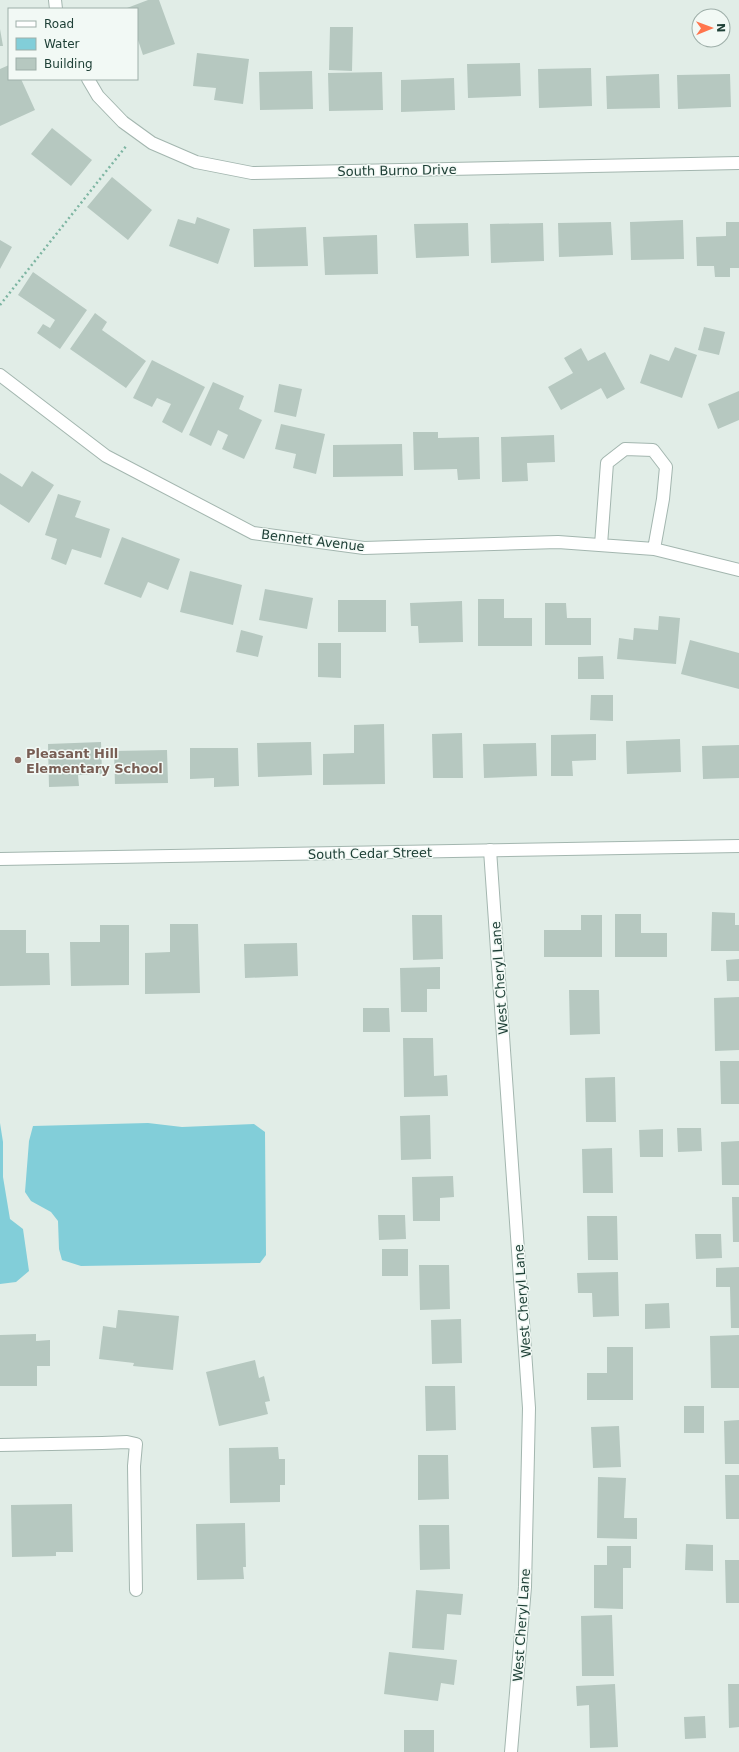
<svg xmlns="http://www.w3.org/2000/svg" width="739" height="1752" font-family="'DejaVu Sans',sans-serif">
  <rect width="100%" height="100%" fill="#e1ede7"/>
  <path fill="#82ced9" d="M 0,1123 L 3,1142 L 3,1177 L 10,1219 L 23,1229 L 29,1271 L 16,1282 L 0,1284 Z
    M 148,1123 L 182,1127 L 254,1124 L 265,1132 L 266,1255 L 260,1263 L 81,1266 L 62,1260 L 59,1249 L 58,1221 L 51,1212 L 31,1201 L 25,1192 L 29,1141 L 33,1126 Z"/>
  <path fill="#b6c8c0" d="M 148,0 L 159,0 L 175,44 L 143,55 L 137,37 L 137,9 L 127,8 Z
    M 330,27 L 353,27 L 352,71 L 329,70 Z
    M 0,29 L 3,46 L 0,46 Z
    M 197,53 L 249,59 L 243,104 L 214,100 L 216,88 L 193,86 Z
    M 520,63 L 521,96 L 468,98 L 467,64 Z
    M 9,65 L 9,79 L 21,79 L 35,110 L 0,126 L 0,69 Z
    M 591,68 L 592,106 L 539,108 L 538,69 Z
    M 312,71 L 313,109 L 260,110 L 259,72 Z
    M 382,72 L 383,110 L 329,111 L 328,73 Z
    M 659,74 L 660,108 L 607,109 L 606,76 Z
    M 730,74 L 731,107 L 678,109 L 677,75 Z
    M 454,78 L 455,110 L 401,112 L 401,80 Z
    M 52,128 L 92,160 L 71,186 L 31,154 Z
    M 112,177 L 152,210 L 128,240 L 87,207 Z
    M 197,217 L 230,229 L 218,264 L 169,246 L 178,219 L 195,224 Z
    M 683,220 L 684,259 L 631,260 L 630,222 Z
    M 611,222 L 613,255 L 559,257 L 558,223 Z
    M 726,222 L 739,222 L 739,268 L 730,268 L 730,277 L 715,277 L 714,266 L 697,266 L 696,237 L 726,236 Z
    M 468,223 L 469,256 L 416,258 L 414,224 Z
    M 543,223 L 544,261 L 491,263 L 490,224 Z
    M 306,227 L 308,266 L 254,267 L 253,229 Z
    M 377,235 L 378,274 L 325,275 L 323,237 Z
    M 0,240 L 12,247 L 0,269 Z
    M 33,272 L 87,310 L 60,349 L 37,333 L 43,324 L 50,328 L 55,320 L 18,295 Z
    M 95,313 L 107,322 L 102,330 L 146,361 L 126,388 L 70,349 Z
    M 704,327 L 725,332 L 719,355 L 698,350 Z
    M 675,347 L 697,355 L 682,398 L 640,383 L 650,354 L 669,361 Z
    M 581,348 L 588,361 L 605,352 L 625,389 L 607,399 L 601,388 L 561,410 L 548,387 L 573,373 L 564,358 Z
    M 152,360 L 205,387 L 182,433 L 162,422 L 171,404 L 157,398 L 152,407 L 133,398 Z
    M 213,382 L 244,396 L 239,409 L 262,420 L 244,459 L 222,449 L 228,435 L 218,430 L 211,446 L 189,435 Z
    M 279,384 L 302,389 L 296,417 L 274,412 Z
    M 739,391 L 739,420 L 718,429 L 708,404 Z
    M 281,424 L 325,434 L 316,474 L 293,468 L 296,454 L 275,449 Z
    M 413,432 L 438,432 L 438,438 L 479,437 L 480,479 L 458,480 L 457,469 L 414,470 Z
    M 554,435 L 555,462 L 527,463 L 528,481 L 502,482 L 501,437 Z
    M 402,444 L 403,476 L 333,477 L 333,445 Z
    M 32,471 L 54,485 L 29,523 L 0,504 L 0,473 L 22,487 Z
    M 58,494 L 81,501 L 75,517 L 110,529 L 101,558 L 72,549 L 66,565 L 51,559 L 57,539 L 45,535 Z
    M 122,537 L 180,559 L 168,590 L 148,582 L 141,598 L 104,584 Z
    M 190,571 L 242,585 L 233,625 L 180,612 Z
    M 265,589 L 313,598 L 307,629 L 259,620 Z
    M 478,599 L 504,599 L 504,618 L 532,618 L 532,646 L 478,646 Z
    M 338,600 L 386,600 L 386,632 L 338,632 Z
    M 462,601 L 463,642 L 419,643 L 418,626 L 411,626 L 410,603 Z
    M 545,603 L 566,603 L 567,618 L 591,618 L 591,645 L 545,645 Z
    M 659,616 L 680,618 L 676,664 L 617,659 L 619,638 L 633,640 L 634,628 L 658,630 Z
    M 241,630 L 263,636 L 258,657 L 236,652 Z
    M 690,640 L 739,653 L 739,689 L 681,674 Z
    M 318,643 L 341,643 L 341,678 L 318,677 Z
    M 603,656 L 604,679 L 578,679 L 578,657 Z
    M 591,695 L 613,695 L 613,721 L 590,720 Z
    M 384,724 L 385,784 L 323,785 L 323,754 L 354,753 L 354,725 Z
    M 462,733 L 463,778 L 433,778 L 432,734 Z
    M 596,734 L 596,760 L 572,761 L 573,776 L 551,776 L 551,735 Z
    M 680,739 L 681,772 L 627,774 L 626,741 Z
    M 101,742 L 102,774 L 78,775 L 79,786 L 49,787 L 48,744 Z
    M 311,742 L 312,775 L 258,777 L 257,743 Z
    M 536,743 L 537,776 L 484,778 L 483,744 Z
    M 739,745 L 739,778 L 703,779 L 702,746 Z
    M 190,748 L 238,748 L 239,786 L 214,787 L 214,778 L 190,779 Z
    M 167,750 L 168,783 L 115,784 L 114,751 Z
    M 712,912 L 735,913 L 735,925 L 739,925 L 739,951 L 711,951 Z
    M 615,914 L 641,914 L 641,933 L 667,933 L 667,957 L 615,957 Z
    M 412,915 L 442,915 L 443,959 L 413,960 Z
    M 581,915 L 602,915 L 602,957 L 544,957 L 544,930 L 581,930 Z
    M 170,924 L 198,924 L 200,993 L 145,994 L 145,953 L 170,952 Z
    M 100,925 L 129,925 L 129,985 L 71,986 L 70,942 L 100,942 Z
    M 0,930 L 26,930 L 26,953 L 49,953 L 50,985 L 0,986 Z
    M 297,943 L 298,976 L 245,978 L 244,944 Z
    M 739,959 L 739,981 L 727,981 L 726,960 Z
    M 440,967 L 440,989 L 427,989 L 427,1012 L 401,1012 L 400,968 Z
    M 569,990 L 599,990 L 600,1034 L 570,1035 Z
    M 739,997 L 739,1050 L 715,1051 L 714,998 Z
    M 363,1008 L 389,1008 L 390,1032 L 363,1032 Z
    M 403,1038 L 433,1038 L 434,1076 L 447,1075 L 448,1096 L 404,1097 Z
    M 720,1061 L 739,1061 L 739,1104 L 721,1104 Z
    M 615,1077 L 616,1122 L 586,1122 L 585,1078 Z
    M 430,1115 L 431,1159 L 401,1160 L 400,1116 Z
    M 677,1128 L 701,1128 L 702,1151 L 678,1152 Z
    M 663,1129 L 663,1157 L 640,1157 L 639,1130 Z
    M 739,1141 L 739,1185 L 722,1185 L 721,1142 Z
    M 612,1148 L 613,1193 L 583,1193 L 582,1149 Z
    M 453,1176 L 454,1197 L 440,1198 L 440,1221 L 413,1221 L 412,1177 Z
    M 732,1197 L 739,1197 L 739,1242 L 733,1242 Z
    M 378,1215 L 405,1215 L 406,1239 L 379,1240 Z
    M 587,1216 L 617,1216 L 618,1260 L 588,1260 Z
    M 695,1234 L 721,1234 L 722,1258 L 696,1259 Z
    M 382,1249 L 408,1249 L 408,1276 L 382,1276 Z
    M 419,1265 L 449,1265 L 450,1309 L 420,1310 Z
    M 739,1267 L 739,1328 L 731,1328 L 730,1287 L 716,1287 L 716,1268 Z
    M 618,1272 L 619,1316 L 593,1317 L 592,1293 L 578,1293 L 577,1273 Z
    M 669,1303 L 670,1328 L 645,1329 L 645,1304 Z
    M 118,1310 L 179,1316 L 173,1370 L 133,1366 L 134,1363 L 99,1359 L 103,1326 L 116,1328 Z
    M 461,1319 L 462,1363 L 432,1364 L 431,1320 Z
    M 36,1334 L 36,1341 L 50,1340 L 50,1366 L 37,1366 L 37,1386 L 0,1386 L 0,1335 Z
    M 739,1335 L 739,1388 L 711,1388 L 710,1336 Z
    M 607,1347 L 633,1347 L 633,1400 L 587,1400 L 587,1373 L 607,1373 Z
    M 255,1360 L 259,1378 L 264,1376 L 270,1401 L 265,1402 L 268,1414 L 219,1426 L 206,1372 Z
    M 425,1386 L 455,1386 L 456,1430 L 426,1431 Z
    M 684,1406 L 704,1406 L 704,1433 L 684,1433 Z
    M 739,1420 L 739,1464 L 725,1464 L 724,1421 Z
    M 619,1426 L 621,1467 L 593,1468 L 591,1427 Z
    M 278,1447 L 279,1459 L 285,1459 L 285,1485 L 280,1485 L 280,1502 L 230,1503 L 229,1448 Z
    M 418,1455 L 448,1455 L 449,1499 L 418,1500 Z
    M 725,1475 L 739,1475 L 739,1519 L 726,1519 Z
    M 598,1477 L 626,1478 L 624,1518 L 637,1518 L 637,1539 L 597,1538 Z
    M 72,1504 L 73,1552 L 56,1552 L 56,1556 L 12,1557 L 11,1505 Z
    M 245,1523 L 246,1567 L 243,1567 L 244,1579 L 197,1580 L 196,1524 Z
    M 419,1525 L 449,1525 L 450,1569 L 420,1570 Z
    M 686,1544 L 713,1545 L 713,1571 L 685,1570 Z
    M 607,1546 L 631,1546 L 631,1568 L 623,1568 L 623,1609 L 594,1608 L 594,1565 L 607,1565 Z
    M 725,1560 L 739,1560 L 739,1603 L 726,1603 Z
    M 416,1590 L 463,1594 L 461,1615 L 447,1614 L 444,1650 L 412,1648 Z
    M 612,1615 L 614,1676 L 582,1676 L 581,1616 Z
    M 389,1652 L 457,1660 L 454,1685 L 441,1683 L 438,1701 L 384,1694 Z
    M 615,1684 L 618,1747 L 590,1748 L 589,1705 L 577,1706 L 576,1686 Z
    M 728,1684 L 739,1684 L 739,1727 L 729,1728 Z
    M 705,1716 L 706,1738 L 685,1739 L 684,1717 Z
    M 404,1730 L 434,1730 L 434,1752 L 404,1752 Z"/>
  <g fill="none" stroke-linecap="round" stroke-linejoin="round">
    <defs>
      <path id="minor" d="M 55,0 L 56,9
        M 88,79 L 98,96 L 123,122 L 152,143 L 196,162 L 252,173 L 739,163
        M 0,375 L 106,456 L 253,533 L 364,548 L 558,542 L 654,549 L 739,570
        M 601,545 L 607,463 L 625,449 L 653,450 L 666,467 L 663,499 L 654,549
        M 490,850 L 529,1408 L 525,1587 L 511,1752
        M 0,1445 L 102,1443 L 127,1442 L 136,1444 L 134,1466 L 136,1590"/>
      <path id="tertiary" d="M 0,859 L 739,846"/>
    </defs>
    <use href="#minor" stroke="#a3b6af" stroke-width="14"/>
    <use href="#tertiary" stroke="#a3b6af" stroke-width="14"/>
    <path stroke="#7db5a2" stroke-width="2.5" stroke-dasharray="2 3" stroke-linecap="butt" d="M 0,305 L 127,145"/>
    <use href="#minor" stroke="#fff" stroke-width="12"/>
    <use href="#tertiary" stroke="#fff" stroke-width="12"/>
  </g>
  <circle fill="#8d6e63" stroke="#f2f9f5" stroke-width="1.5" cx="18" cy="760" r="4"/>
  <g text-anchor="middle" stroke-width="3" stroke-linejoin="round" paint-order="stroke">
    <g font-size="13" fill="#1f4037" stroke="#f2f9f5">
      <text transform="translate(397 170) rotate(-1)" y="5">South Burno Drive</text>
      <text transform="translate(313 540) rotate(7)" y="5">Bennett Avenue</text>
      <text transform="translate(370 853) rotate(-1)" y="5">South Cedar Street</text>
      <text transform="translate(499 978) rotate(-94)" y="5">West Cheryl Lane</text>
      <text transform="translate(522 1301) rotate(-94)" y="5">West Cheryl Lane</text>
      <text transform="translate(521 1625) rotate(-86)" y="5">West Cheryl Lane</text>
    </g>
    <g font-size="13" font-weight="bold" fill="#785e54" stroke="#f2f9f5" text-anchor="start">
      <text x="26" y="758">Pleasant Hill<tspan x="26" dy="15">Elementary School</tspan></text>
    </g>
  </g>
  <rect x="8" y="8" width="130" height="72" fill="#f2f9f5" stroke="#9eafa9"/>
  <rect x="16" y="21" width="20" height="6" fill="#ffffff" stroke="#9eafa9"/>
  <text x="44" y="28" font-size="12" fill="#1f4037">Road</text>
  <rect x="16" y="38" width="20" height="12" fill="#82ced9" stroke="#9eafa9"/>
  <text x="44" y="48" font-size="12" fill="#1f4037">Water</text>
  <rect x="16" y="58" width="20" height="12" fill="#b6c8c0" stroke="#9eafa9"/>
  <text x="44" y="68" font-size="12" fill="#1f4037">Building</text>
  <g transform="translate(711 28) rotate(89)"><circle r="19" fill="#f2f9f5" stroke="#9eafa9"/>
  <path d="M0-3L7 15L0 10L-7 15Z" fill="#ff754d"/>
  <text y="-6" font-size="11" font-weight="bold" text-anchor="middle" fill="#1f4037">N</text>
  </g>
</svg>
